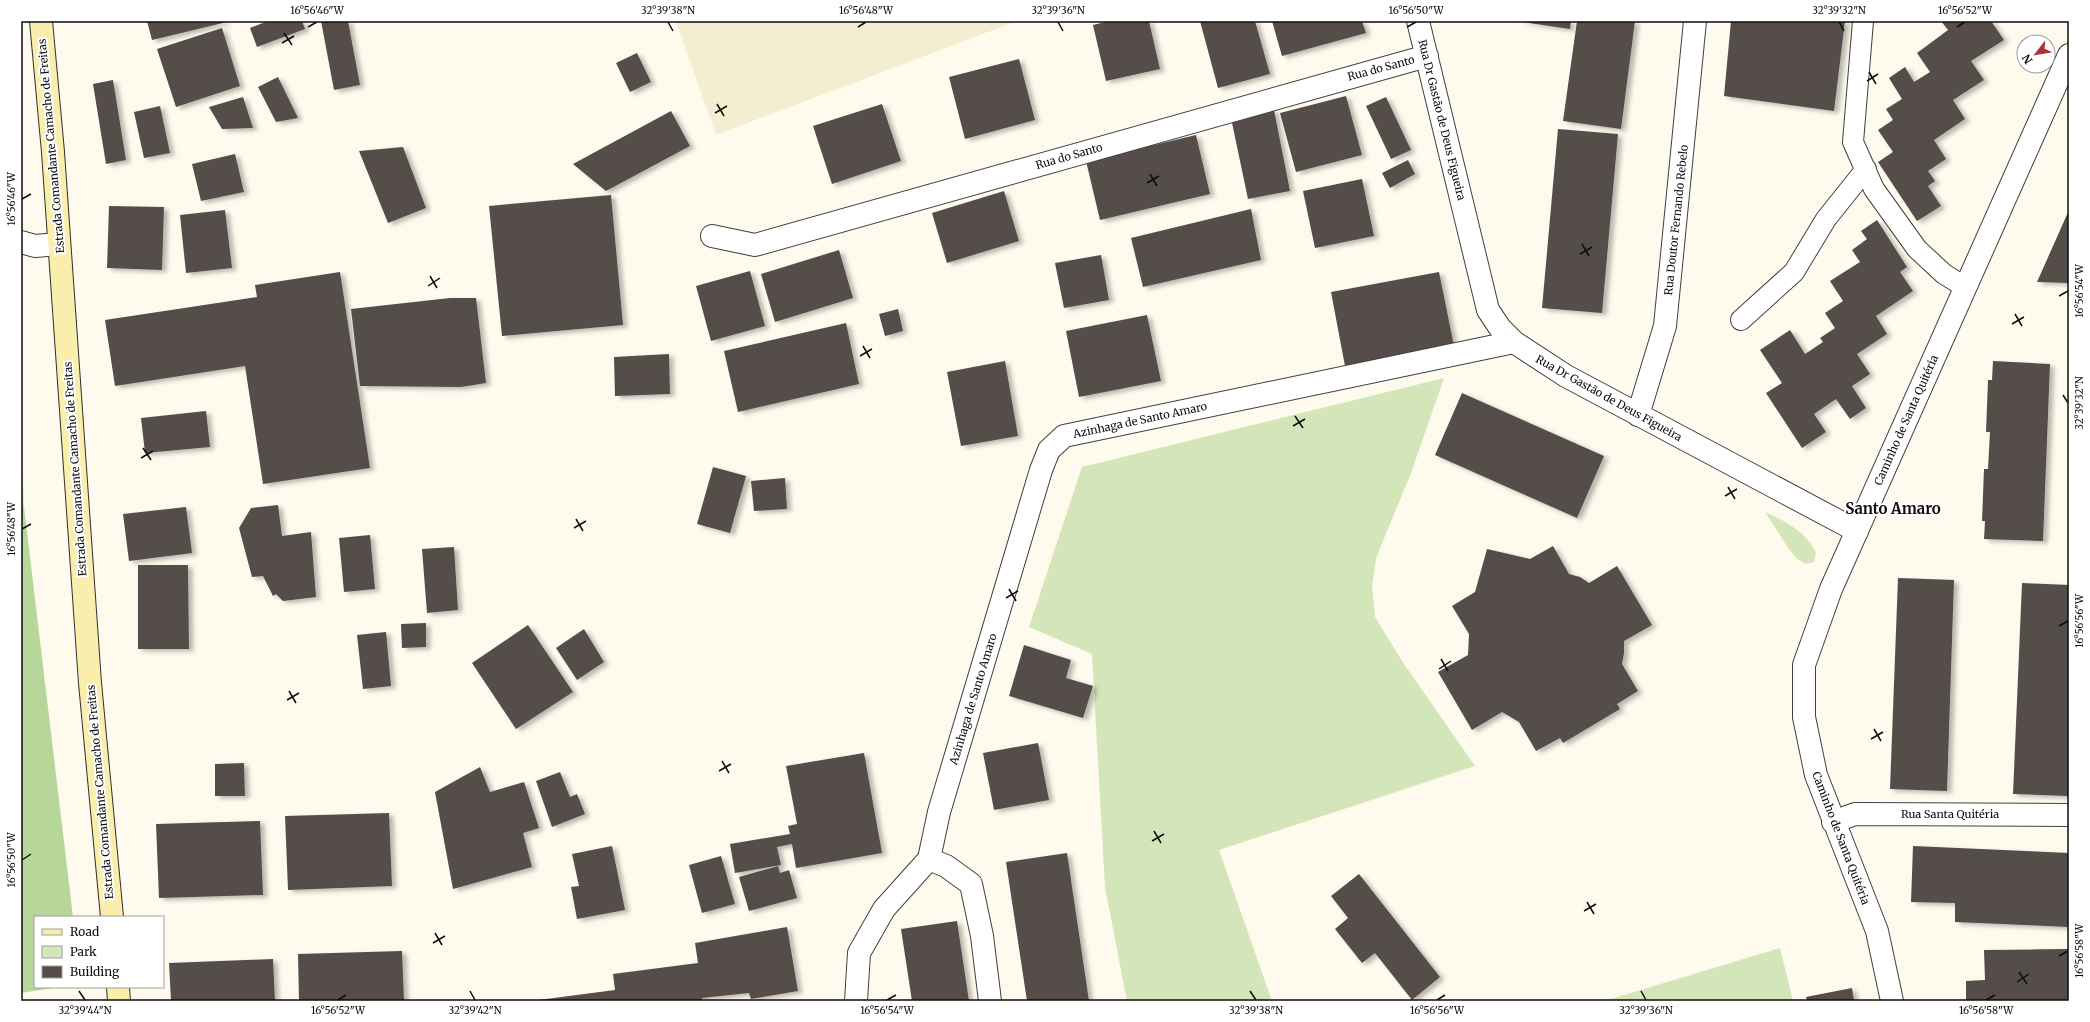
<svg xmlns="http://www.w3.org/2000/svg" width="2090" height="1022" font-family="Merriweather,serif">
  <defs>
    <filter id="shadow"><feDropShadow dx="4.5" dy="2.5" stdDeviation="2" flood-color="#0004"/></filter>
  </defs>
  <rect width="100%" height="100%" fill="#fefaed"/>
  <path fill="#f2eecf" d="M 676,21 L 1017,21 L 716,135 Z"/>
  <path fill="#d3e6b9" d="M 1444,378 L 1411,473 L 1376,558 L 1372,587 L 1375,617 L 1402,661 L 1475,766 L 1219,850 L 1272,1001 L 1127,1001 L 1105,887 L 1092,654 L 1029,627 L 1082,467 Z
    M 21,436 L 24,507 L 21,507 Z
    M 1765,512 C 1786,522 1806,531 1816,553 L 1814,562 L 1806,564 L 1797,559 L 1789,549 Z
    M 1780,948 L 1793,1001 L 1604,1001 Z"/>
  <path fill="#b7d69a" d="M 21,507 L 24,507 L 73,917 L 35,917 L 35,987 L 60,987 L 21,993 Z"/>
  <path fill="#554d4a" filter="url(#shadow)" d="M 147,21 L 227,21 L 227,22 L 152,40 Z
    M 268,21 L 302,21 L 305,29 L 257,47 L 250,28 Z
    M 321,21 L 348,21 L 360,85 L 334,90 Z
    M 1110,21 L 1149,21 L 1160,69 L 1106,81 L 1093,25 Z
    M 1200,21 L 1255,21 L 1270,74 L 1218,88 Z
    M 1272,21 L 1362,21 L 1366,33 L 1282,56 Z
    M 1515,21 L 1571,21 L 1570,29 Z
    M 1577,21 L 1635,21 L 1621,129 L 1563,121 Z
    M 1731,21 L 1845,21 L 1834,111 L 1724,96 Z
    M 1941,21 L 1991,21 L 2004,40 L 1971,61 L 1984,80 L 1953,100 L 1965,119 L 1934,140 L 1946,159 L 1928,171 L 1935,181 L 1928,186 L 1941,206 L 1917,221 L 1878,162 L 1893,152 L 1878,130 L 1893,120 L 1886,109 L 1902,99 L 1889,78 L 1905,67 L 1914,82 L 1930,72 L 1917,53 L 1948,30 Z
    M 222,28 L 240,86 L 176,107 L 157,49 Z
    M 637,53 L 651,82 L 630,92 L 616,63 Z
    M 1019,59 L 1035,120 L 965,139 L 949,77 Z
    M 278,77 L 298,118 L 276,122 L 258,87 Z
    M 113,80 L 126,160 L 106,164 L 93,84 Z
    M 1346,96 L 1362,155 L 1296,172 L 1280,113 Z
    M 243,97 L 253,128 L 222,129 L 209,107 Z
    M 1386,97 L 1411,150 L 1391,159 L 1366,106 Z
    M 882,104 L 901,161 L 832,184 L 813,126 Z
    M 160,106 L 170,153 L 144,158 L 134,112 Z
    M 1274,110 L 1290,191 L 1248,199 L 1231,118 Z
    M 671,111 L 690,146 L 606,191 L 573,164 Z
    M 1558,129 L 1618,134 L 1602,313 L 1542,308 Z
    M 1196,135 L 1210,194 L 1100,220 L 1086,161 Z
    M 403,147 L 426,208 L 388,223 L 359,151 Z
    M 235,154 L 244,192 L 201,201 L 192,164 Z
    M 1408,160 L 1415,174 L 1390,188 L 1382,173 Z
    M 1362,179 L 1374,236 L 1315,248 L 1303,191 Z
    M 1004,191 L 1019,241 L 947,263 L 932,213 Z
    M 611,195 L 623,325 L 502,336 L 489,206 Z
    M 109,206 L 164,207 L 162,270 L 107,268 Z
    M 1251,209 L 1261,260 L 1143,287 L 1131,238 Z
    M 225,210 L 232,268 L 186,273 L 180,215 Z
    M 2069,210 L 2069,283 L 2037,282 Z
    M 1877,220 L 1907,267 L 1900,272 L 1913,291 L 1876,316 L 1887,334 L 1857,354 L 1870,374 L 1852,386 L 1866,408 L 1850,419 L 1836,399 L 1814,414 L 1826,432 L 1802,448 L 1766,393 L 1782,383 L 1760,350 L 1790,330 L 1805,354 L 1823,342 L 1820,338 L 1835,328 L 1825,313 L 1843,301 L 1830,281 L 1860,262 L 1852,250 L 1867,239 L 1861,231 Z
    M 839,250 L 853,298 L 775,322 L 761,274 Z
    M 1101,255 L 1109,300 L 1064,308 L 1055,263 Z
    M 750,271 L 765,326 L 711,341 L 696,286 Z
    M 340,272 L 370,468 L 263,484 L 245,366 L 115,386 L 105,320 L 257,297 L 255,285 Z
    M 1439,272 L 1454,346 L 1345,366 L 1331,292 Z
    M 450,298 L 476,298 L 486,383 L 461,387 L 360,386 L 351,309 Z
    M 898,309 L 903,331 L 885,336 L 879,314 Z
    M 1147,315 L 1161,381 L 1079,397 L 1066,331 Z
    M 846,323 L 859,384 L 738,412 L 724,351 Z
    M 669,354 L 670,394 L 615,396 L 614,357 Z
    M 1005,361 L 1018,436 L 961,446 L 947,372 Z
    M 1993,361 L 2050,364 L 2043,541 L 1984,539 L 1985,521 L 1982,521 L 1984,469 L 1988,469 L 1990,432 L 1986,432 L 1988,380 L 1992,380 Z
    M 1462,393 L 1604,456 L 1577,518 L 1435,455 Z
    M 206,411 L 210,447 L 145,453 L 141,418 Z
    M 713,467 L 746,476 L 730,533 L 697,524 Z
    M 785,478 L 787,509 L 754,511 L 751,481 Z
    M 278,505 L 282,536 L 311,532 L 316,597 L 283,601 L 276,594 L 273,596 L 263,576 L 252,577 L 239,528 L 251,508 Z
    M 186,507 L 192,553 L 129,561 L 123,514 Z
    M 370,535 L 375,589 L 344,592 L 339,538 Z
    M 1553,546 L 1569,574 L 1580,577 L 1589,583 L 1617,566 L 1652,625 L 1624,641 L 1624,653 L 1622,664 L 1638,691 L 1617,704 L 1620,709 L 1563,743 L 1560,738 L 1536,751 L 1519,722 L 1502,712 L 1472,730 L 1438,672 L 1468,655 L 1469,634 L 1452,606 L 1475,592 L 1487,549 L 1530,559 Z
    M 454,547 L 458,610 L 427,613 L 422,549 Z
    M 138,565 L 188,565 L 189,649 L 138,649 Z
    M 1898,578 L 1954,580 L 1947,791 L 1890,789 Z
    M 2022,583 L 2069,585 L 2068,796 L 2013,794 Z
    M 426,623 L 426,647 L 402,648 L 401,624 Z
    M 528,625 L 573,692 L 516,729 L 472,663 Z
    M 584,629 L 604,662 L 577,680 L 556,648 Z
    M 386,632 L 391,686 L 363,689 L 357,635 Z
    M 1024,645 L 1071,660 L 1066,678 L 1093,686 L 1083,718 L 1009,696 Z
    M 1038,743 L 1049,800 L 994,810 L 983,753 Z
    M 864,753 L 882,853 L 796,868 L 792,844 L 777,847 L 781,865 L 735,873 L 730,844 L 790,834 L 788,826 L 797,824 L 786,766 Z
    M 244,763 L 245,796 L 215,796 L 215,764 Z
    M 480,767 L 490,792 L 524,782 L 539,828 L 523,833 L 532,867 L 453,889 L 435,792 Z
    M 560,772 L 570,797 L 577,794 L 585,814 L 552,827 L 536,781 Z
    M 389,813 L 392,886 L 288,890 L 285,816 Z
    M 260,821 L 263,895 L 159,898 L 156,824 Z
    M 612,846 L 625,910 L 577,919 L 571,887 L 579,886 L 572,854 Z
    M 1913,846 L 2069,853 L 2069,927 L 1955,922 L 1955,903 L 1911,902 Z
    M 1067,853 L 1089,1001 L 1027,1001 L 1006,862 Z
    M 721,856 L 735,904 L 702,913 L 689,865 Z
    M 778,866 L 780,873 L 789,870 L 797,898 L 749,911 L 739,877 Z
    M 1359,874 L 1440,977 L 1412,1000 L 1375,953 L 1362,963 L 1335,929 L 1348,918 L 1331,896 Z
    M 957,921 L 969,1001 L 912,1001 L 901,929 Z
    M 787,927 L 798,991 L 751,999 L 749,993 L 702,998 L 702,1001 L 531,1001 L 615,990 L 613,974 L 698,963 L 695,943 Z
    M 2069,949 L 2069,1001 L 1966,1001 L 1966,981 L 1985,980 L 1984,950 Z
    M 402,951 L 404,1001 L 299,1001 L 298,954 Z
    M 273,959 L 275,1001 L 171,1001 L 169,963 Z
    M 1852,988 L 1854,1001 L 1807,1001 L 1806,997 Z"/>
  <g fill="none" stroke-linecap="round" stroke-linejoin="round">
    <defs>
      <path id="service" d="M 1863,21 L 1853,142 L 1874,189 L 1917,249 L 1944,274 L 1965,287
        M 1741,320 L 1794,272 L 1826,219 L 1866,169"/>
      <path id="minor" d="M 1418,21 L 1488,310 L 1500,328 L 1514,342 L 1566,376 L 1857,531
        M 712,236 L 755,245 L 1427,56
        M 21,242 L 35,246 L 59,244
        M 1638,415 L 1665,326 L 1695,21
        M 1833,822 L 1855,814 L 2069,815
        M 929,859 L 946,866 L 971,884 L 982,936 L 990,1001
        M 856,1001 L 859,953 L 884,909 L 929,859 L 939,812 L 1041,470 L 1049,450 L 1064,436 L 1514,342"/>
      <path id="tertiary" d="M 1892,1001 L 1877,931 L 1816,775 L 1804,717 L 1804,665 L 1831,589 L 2069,55"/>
      <path id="secondary" d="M 41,21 L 53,152 L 90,683 L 112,917
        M 118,987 L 119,1001"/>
    </defs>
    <use href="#service" stroke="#404040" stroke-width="22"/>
    <use href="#minor" stroke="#404040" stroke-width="24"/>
    <use href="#tertiary" stroke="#404040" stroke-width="24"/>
    <use href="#secondary" stroke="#2f2f2f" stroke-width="24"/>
    <use href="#service" stroke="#fff" stroke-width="20"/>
    <use href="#minor" stroke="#fff" stroke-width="22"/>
    <use href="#tertiary" stroke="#fff" stroke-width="22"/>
    <use href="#secondary" stroke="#faeead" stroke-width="22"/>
  </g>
  <path fill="none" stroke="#0d0d0d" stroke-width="1.5" d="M 668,22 L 673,31M 1058,22 L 1063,31M 1839,22 L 1844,31M 308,27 L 317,22M 858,27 L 866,22M 1407,27 L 1416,22M 1957,27 L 1965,22M 284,33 L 292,45M 282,43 L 294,36M 1869,72 L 1876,84M 1867,81 L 1878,74M 717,104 L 724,116M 715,113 L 727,106M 1150,174 L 1157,186M 1147,183 L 1159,176M 22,199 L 31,194M 1582,244 L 1589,256M 1580,254 L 1592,247M 430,276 L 437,288M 428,286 L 440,278M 2059,296 L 2068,291M 2015,314 L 2022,326M 2012,324 L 2024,317M 863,346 L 870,358M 860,356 L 872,349M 2063,395 L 2068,403M 1295,416 L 1303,428M 1293,426 L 1305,419M 143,448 L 151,460M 141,458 L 153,451M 1728,487 L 1735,499M 1725,496 L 1737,489M 576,519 L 583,531M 574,528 L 586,521M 22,529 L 31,524M 1009,589 L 1016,601M 1006,598 L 1018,591M 2059,626 L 2068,621M 1441,659 L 1448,671M 1439,669 L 1451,661M 289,691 L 296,703M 287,700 L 299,693M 1874,729 L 1881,741M 1871,739 L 1883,732M 722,761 L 729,773M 719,771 L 731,764M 1154,831 L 1161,843M 1152,841 L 1164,834M 22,860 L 31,854M 1587,902 L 1594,914M 1584,911 L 1596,904M 435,933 L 442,945M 433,943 L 445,936M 2059,956 L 2068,951M 2019,972 L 2027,984M 2017,982 L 2029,974M 79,991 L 85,1000M 470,991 L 475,1000M 1250,991 L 1256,1000M 1641,991 L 1646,1000M 338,1000 L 346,995M 887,1000 L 896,995M 1437,1000 L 1445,995M 1986,1000 L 1995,995"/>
  <g text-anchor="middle" stroke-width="4" stroke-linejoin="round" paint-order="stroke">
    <g font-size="11" fill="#0d0d0d" stroke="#fff">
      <text transform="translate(1381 68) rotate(-15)" y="4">Rua do Santo</text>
      <text transform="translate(1442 120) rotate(76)" y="4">Rua Dr Gastão de Deus Figueira</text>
      <text transform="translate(51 146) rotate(-95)" y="4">Estrada Comandante Camacho de Freitas</text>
      <text transform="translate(1069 156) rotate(-16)" y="4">Rua do Santo</text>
      <text transform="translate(1676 220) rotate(-84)" y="4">Rua Doutor Fernando Rebelo</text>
      <text transform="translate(1609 398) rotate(29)" y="4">Rua Dr Gastão de Deus Figueira</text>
      <text transform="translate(1140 420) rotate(-12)" y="4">Azinhaga de Santo Amaro</text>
      <text transform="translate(1906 420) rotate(-66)" y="4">Caminho de Santa Quitéria</text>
      <text transform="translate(75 469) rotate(-94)" y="4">Estrada Comandante Camacho de Freitas</text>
      <text transform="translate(973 699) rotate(-73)" y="4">Azinhaga de Santo Amaro</text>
      <text transform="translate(100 792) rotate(-95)" y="4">Estrada Comandante Camacho de Freitas</text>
      <text x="1950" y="818">Rua Santa Quitéria</text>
      <text transform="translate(1841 838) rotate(69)" y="4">Caminho de Santa Quitéria</text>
    </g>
    <g font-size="15" font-weight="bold" fill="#0d0d0d" stroke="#fff">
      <text x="1893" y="514">Santo Amaro</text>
    </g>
  </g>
  <rect width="2090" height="1022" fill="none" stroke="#ffffff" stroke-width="44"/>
  <rect x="34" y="916" width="130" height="72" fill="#ffffff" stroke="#9e9e9e"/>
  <rect x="42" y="929" width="20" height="6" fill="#faeead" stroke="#9e9e9e"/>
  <text x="70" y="936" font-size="12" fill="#0d0d0d">Road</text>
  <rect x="42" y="946" width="20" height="12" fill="#d3e6b9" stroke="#9e9e9e"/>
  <text x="70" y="956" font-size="12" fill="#0d0d0d">Park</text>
  <rect x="42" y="966" width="20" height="12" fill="#554d4a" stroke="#9e9e9e"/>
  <text x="70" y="976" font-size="12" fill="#0d0d0d">Building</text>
  <g transform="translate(2036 54) rotate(239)"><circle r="19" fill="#ffffff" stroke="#9e9e9e"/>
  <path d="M0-3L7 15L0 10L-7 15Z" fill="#b42e3a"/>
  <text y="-6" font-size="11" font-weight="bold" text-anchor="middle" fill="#0d0d0d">N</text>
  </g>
  <rect x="22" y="22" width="2046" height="978" fill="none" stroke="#0d0d0d" stroke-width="1.5"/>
  <g font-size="10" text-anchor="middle" fill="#0d0d0d">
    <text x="317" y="14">16°56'46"W</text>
    <text x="668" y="14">32°39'38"N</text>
    <text x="866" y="14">16°56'48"W</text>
    <text x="1058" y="14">32°39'36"N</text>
    <text x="1416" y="14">16°56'50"W</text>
    <text x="1839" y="14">32°39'32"N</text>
    <text x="1965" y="14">16°56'52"W</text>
    <text transform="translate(11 199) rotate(-90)" y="4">16°56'46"W</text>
    <text transform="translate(2079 291) rotate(-90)" y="4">16°56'54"W</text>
    <text transform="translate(2079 403) rotate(-90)" y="4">32°39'32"N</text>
    <text transform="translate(11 529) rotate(-90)" y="4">16°56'48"W</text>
    <text transform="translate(2079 621) rotate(-90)" y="4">16°56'56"W</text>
    <text transform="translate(11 860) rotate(-90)" y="4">16°56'50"W</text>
    <text transform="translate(2079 951) rotate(-90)" y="4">16°56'58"W</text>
    <text x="85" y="1014">32°39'44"N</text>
    <text x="338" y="1014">16°56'52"W</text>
    <text x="475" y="1014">32°39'42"N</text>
    <text x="887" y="1014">16°56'54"W</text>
    <text x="1256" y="1014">32°39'38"N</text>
    <text x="1437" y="1014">16°56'56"W</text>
    <text x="1646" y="1014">32°39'36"N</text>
    <text x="1986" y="1014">16°56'58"W</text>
  </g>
</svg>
